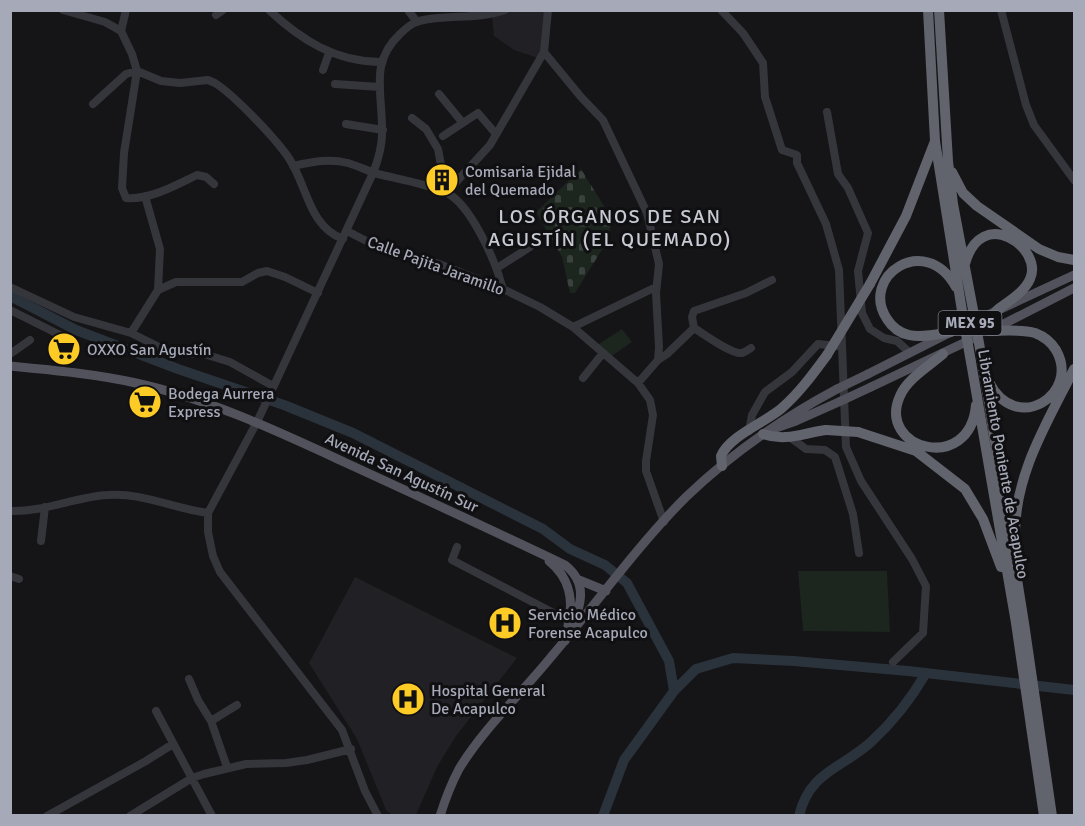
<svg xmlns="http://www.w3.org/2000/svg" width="1085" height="826" font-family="Signika,sans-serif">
  <defs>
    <pattern id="cemetery-stones" width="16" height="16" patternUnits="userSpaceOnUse" patternTransform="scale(1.5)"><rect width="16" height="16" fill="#1c251e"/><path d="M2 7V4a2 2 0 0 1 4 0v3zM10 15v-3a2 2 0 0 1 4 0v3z" fill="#3a423d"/></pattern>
  </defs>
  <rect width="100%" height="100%" fill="#151416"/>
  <path fill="#212024" d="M 504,11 L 546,11 L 543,51 L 538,58 L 514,50 L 494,36 L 492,16 Z
    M 355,577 L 517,658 L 456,736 L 437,767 L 416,815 L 392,815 L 386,810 L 357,739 L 309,663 Z"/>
  <path fill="#1c251e" d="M 622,329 L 632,342 L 609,358 L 597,345 Z
    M 798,571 L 887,571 L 890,632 L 803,631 Z"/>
  <path fill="url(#cemetery-stones)" d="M 581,169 L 612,219 L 608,240 L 575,293 L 570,293 L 562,257 L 536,212 Z"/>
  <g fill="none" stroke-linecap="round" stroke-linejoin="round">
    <path stroke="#2a323b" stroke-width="10" d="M 10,296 L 76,330 L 178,369 L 284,405 L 353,433 L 543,529 L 570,549 L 605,565 L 627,583 L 669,661 L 674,691
      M 603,816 L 624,760 L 674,691 L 696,669 L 733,658 L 794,661 L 908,671 L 1074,690
      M 799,816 C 809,772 841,769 871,742 C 893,722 911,699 926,673"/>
    <path stroke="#35363c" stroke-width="8" d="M 63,10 L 105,22 L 121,31 L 132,54 L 137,71 L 124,153 L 122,188 L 126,198 C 150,200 176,185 197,175 L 206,177 L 214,184
      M 269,10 C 301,40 336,62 381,62
      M 408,10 L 417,22
      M 548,10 L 544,52 L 581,97 L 603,120 L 647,213 L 659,264 L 656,293 L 659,347 L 658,360
      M 721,10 L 743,33 L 763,63 L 765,97 L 782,150 L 797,155 L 797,163 L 826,224 L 839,270 L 846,447 L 861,481 L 912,559 L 926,586 L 923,633 L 893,662
      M 1001,10 L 1026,105 L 1034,125 L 1074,180
      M 216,15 L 223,10
      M 121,31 L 126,10
      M 323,70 L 329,53
      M 335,84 L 380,87
      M 439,94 L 462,122
      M 93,104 L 126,74 L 137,71 L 161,81 L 180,83 L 208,80 L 215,83 C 235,96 271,134 286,154 C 307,181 307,226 343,239
      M 827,112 L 838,174 L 848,188 L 868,233 L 858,271 L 862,313 L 870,329 L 884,338 L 897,341 L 910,353
      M 412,118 L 426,129 L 438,149 L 441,165 L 454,185
      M 346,124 L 383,130
      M 443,136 L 478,113 L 496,134
      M 293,166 C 312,162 329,158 348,163 C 358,166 368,171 378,174 C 398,179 427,184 445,192 C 471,203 496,263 503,289
      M 447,192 L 490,145 L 544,52
      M 145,196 L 160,249 L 158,290
      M 347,231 L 384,250 L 439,264 L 503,289 L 540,307 L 573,327 L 638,383 L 650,400 L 653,415 L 646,461 L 646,471 L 664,522
      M 497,268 L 530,247
      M 10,287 L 74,317 L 131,333 L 163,349 L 176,353 L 204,354 L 230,362 L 273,386
      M 10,310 L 72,341
      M 573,327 L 656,287
      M 131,333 L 158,290 L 176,282 L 242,282 L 258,273 L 267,271 L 285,277 L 318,293
      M 751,348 C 748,350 746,352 742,353 C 732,355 704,334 694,328 L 692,317 L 694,311 L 746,293 L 772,280
      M 10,354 L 30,340
      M 583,378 L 603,353
      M 638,383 L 658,360 L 667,354 L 694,328
      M 749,431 L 752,415 L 765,392 L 792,372 L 818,344 L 837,346
      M 791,438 L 806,449 L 825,450 L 835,457 L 853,514 L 859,553
      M 10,511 C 44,512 75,497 107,495 C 142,492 174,509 208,513
      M 41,541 L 45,507
      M 457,547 L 452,560 L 569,621
      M 10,576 L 19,579
      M 189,679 L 198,700 L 211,721 L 227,767
      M 156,711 L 212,816
      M 211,721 L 237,705
      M 47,816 L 146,761 L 173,744
      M 130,816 L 192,778 L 204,774 L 246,764 L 286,763 L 307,760 L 351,749
      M 378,816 L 365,791 L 342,730 L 220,572 L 213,556 L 208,532 L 208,513 L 257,422 L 373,173 C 379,158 383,144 382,128 C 382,91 370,62 400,34 C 405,29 412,23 419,21 C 447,14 477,20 505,10"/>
    <path stroke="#51525b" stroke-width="9" d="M 990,331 L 1074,288
      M 10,366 C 52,370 95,374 136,383 C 209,399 277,431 344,462 C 418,496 492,530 565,565 C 593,587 577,614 565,641
      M 868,374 L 951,332 L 1074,275
      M 871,387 L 972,339
      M 773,429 L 796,421 L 841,401
      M 549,561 C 570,578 574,600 568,626
      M 579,580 L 606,591
      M 440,816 C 445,800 451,784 459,769 C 484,728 521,694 551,657 C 596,604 637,546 686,497 C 732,453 781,419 837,389"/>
    <path stroke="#61636d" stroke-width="10" d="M 928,10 L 935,141 L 963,317
      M 939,10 L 948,161 L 953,204 L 974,315
      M 952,172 L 963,193 L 977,206 L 1039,249 L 1058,257 L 1074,260
      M 965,264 C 981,204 1044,248 1030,279 C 1024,293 1007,302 996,311
      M 870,284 L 906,216 L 935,141
      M 988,331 C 1003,331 1021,329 1035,333 C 1043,336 1051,342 1056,350 C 1081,394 1016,436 989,382
      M 951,332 C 938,334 922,338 909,335 C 900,333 892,327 887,319 C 859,277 925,231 956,287
      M 943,354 C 929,366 907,379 900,396 C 876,449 970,475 976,405
      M 982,360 L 1024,623 L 1052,816
      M 971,362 L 1016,623 L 1044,816
      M 858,432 L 916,451 L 965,489 L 983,519 L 1001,567
      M 763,434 C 786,442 803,433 826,430
      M 722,466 L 721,456 C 729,436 766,422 782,408 C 800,392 813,374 827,355
      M 1015,537 C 1014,475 1047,423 1074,369"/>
    <path stroke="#51525b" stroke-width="9" d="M 837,389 L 868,374
      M 841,401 L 871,387"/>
    <path stroke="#61636d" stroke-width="10" d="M 974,315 L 982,360
      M 963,317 L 971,362
      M 827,355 L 870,284
      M 826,430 L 858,432"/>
  </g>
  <defs>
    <symbol id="building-disc" viewBox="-11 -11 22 22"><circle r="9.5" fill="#fdcb26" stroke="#100f11"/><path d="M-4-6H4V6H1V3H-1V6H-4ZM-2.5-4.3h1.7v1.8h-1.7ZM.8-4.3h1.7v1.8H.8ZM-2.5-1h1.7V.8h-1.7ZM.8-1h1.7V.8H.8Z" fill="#111"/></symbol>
    <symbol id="supermarket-disc" viewBox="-11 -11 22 22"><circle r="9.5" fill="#fdcb26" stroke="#100f11"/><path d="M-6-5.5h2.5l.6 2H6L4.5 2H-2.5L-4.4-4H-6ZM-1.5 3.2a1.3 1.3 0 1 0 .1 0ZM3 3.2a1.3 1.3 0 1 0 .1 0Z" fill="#111"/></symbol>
    <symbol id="hospital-disc" viewBox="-11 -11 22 22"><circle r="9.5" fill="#fdcb26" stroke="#100f11"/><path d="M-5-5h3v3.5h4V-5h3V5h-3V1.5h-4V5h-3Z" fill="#111"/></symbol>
  </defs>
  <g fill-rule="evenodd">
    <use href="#building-disc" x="423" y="161" width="38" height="38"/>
    <use href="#supermarket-disc" x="45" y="330" width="38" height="38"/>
    <use href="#supermarket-disc" x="126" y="383" width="38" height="38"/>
    <use href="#hospital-disc" x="486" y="604" width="38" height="38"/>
    <use href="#hospital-disc" x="389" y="680" width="38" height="38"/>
  </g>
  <g text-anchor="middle" stroke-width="6" stroke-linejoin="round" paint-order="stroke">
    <rect fill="#100f11" stroke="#787b86" stroke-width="1.5" x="938.5" y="311" width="63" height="24" rx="4.5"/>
    <g font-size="15" font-weight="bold" fill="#a5a9b8">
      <text x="970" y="328">MEX 95</text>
    </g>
    <g font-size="16" fill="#a5a9b8" stroke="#100f11" text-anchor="start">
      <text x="465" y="177">Comisaria Ejidal<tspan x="465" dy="18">del Quemado</tspan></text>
      <text x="87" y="355">OXXO San Agustín</text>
      <text x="168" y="399">Bodega Aurrera<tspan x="168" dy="18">Express</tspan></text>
      <text x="528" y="620">Servicio Médico<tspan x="528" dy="18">Forense Acapulco</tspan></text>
      <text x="431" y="696">Hospital General<tspan x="431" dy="18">De Acapulco</tspan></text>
    </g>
    <g font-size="16" fill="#a5a9b8" stroke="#100f11">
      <text transform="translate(436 265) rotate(20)" y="6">Calle Pajita Jaramillo</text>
      <text transform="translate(1004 464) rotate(80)" y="6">Libramiento Poniente de Acapulco</text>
      <text transform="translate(402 472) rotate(25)" y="6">Avenida San Agustín Sur</text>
    </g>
    <g font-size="20" letter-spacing="1.5" fill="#c7c9d3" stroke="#100f11">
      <text x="610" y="223">LOS ÓRGANOS DE SAN<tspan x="610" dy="23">AGUSTÍN (EL QUEMADO)</tspan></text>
    </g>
  </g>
  <rect width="1085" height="826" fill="none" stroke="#a5a9b8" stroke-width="24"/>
</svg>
